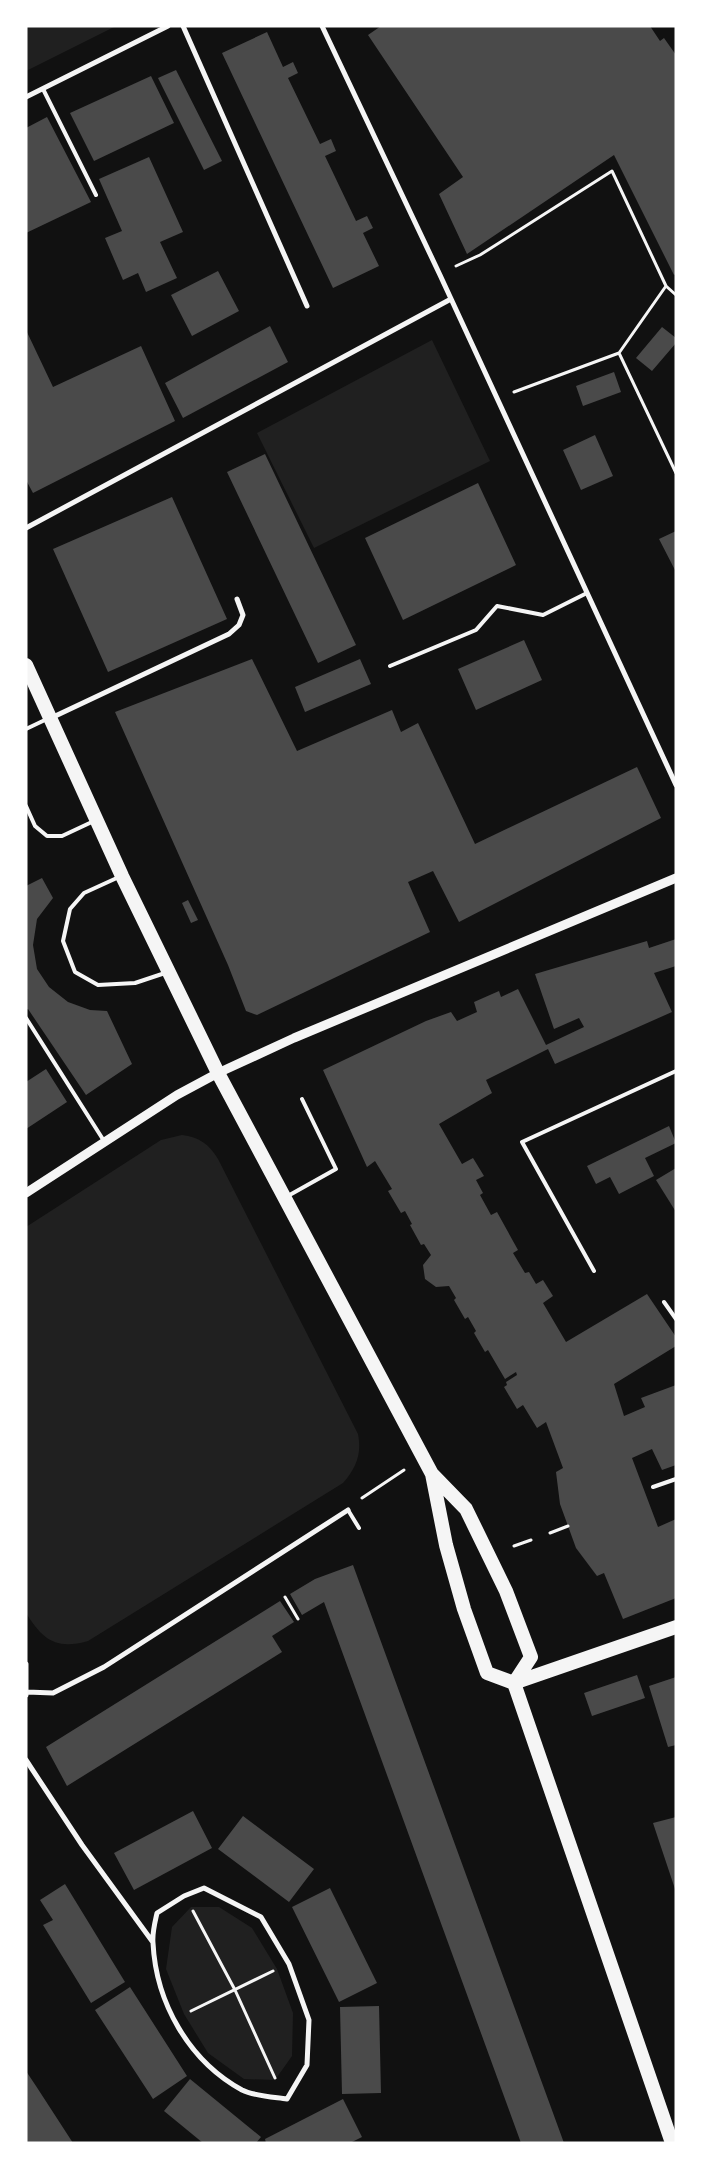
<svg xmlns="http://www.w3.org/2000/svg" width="702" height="2169" font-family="'Nunito Sans',sans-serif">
  <rect width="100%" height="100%" fill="#111"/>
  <path fill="#202020" d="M 26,26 L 116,26 L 26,71 Z
    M 432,340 L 490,461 L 314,548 L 257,433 Z
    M 182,1135 C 199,1137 209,1144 218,1159 L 358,1434 C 362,1454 356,1468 343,1483 L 88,1641 C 56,1650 43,1640 26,1613 L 26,1227 L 161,1140 Z
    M 191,1907 L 219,1907 L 252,1928 L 277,1969 L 293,2013 L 292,2056 L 275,2080 L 244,2079 L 208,2053 L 184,2014 L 166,1969 L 172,1927 Z"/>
  <path fill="#4a4a4a" d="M 381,26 L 650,26 L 660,41 L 664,38 L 676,55 L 676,274 L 674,275 L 614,155 L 467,254 L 439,194 L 463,177 L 368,35 Z
    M 267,32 L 283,67 L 293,62 L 298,73 L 288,78 L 320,144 L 331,139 L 336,151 L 325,156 L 356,221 L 367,216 L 373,228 L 363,233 L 379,266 L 333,288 L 222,53 Z
    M 176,70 L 222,161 L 204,170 L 158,78 Z
    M 151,76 L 174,123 L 94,161 L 70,113 Z
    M 47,117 L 91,202 L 26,233 L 26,128 Z
    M 149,157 L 183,232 L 160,242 L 177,278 L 146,292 L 138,273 L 123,280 L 105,238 L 122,231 L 99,179 Z
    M 218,271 L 239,311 L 192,336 L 171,295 Z
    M 270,326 L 288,362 L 183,418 L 165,383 Z
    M 662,327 L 676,338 L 676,343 L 652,371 L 636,358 Z
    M 26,330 L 53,387 L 141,346 L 175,421 L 33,493 L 26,480 Z
    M 614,372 L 621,392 L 583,406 L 576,386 Z
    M 595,435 L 613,476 L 581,490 L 563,450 Z
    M 265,454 L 356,645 L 318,663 L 227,472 Z
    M 478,483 L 516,565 L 403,620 L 365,538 Z
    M 172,497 L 227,619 L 108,672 L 53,549 Z
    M 676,531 L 676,572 L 659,539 Z
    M 524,640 L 542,680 L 476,710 L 458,669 Z
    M 252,659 L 297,751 L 392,710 L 401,732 L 418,723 L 475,844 L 637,767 L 661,818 L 459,922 L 433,871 L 408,882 L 430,932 L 257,1015 L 246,1011 L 228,965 L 115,712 Z
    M 360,659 L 371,684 L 305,712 L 295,687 Z
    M 42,878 L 53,898 L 37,919 L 33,945 L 37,969 L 49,987 L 68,1002 L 90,1010 L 107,1011 L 132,1064 L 86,1095 L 28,1009 L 26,1010 L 26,886 Z
    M 188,900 L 198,920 L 191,923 L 182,903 Z
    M 676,939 L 676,966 L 654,973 L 672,1012 L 555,1064 L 548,1049 L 486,1080 L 492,1093 L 439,1124 L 462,1164 L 473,1158 L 484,1176 L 476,1180 L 483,1193 L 480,1195 L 491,1215 L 497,1212 L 518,1250 L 513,1253 L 525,1273 L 529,1272 L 536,1284 L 543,1280 L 553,1296 L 543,1303 L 566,1342 L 647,1294 L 676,1337 L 676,1346 L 614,1384 L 624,1416 L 645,1407 L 641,1398 L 676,1385 L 676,1465 L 662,1470 L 652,1449 L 632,1458 L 658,1527 L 676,1519 L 676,1598 L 623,1619 L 604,1573 L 597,1576 L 576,1548 L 560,1504 L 556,1472 L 563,1468 L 546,1422 L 537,1428 L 523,1405 L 517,1409 L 504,1387 L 507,1385 L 506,1382 L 517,1375 L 516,1372 L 505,1379 L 488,1350 L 485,1352 L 474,1333 L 476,1331 L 468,1317 L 465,1319 L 454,1300 L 456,1298 L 449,1286 L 436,1287 L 425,1279 L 423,1265 L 431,1255 L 424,1244 L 421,1245 L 410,1225 L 412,1224 L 405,1211 L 401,1213 L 388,1191 L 392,1189 L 375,1161 L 367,1167 L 323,1070 L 426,1021 L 451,1012 L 457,1021 L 477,1012 L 474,1002 L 499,991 L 501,997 L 518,989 L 546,1045 L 584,1027 L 579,1018 L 554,1029 L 535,974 L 647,941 L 649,948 Z
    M 46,1069 L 67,1102 L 26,1129 L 26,1082 Z
    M 669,1126 L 676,1143 L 645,1158 L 654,1176 L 619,1194 L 610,1177 L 596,1184 L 587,1166 Z
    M 676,1168 L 676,1212 L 656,1180 Z
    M 353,1565 L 511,1998 L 564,2143 L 521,2143 L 324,1602 L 302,1615 L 290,1594 L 315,1579 Z
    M 280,1601 L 294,1622 L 272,1636 L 282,1652 L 67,1786 L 46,1747 Z
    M 637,1675 L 645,1698 L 592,1716 L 584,1693 Z
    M 676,1677 L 676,1745 L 668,1747 L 649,1686 Z
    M 193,1811 L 212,1848 L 134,1890 L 114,1853 Z
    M 243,1816 L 314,1869 L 289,1902 L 218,1849 Z
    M 676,1817 L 676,1889 L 675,1889 L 653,1823 Z
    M 65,1884 L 125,1982 L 91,2003 L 43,1925 L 53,1920 L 40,1900 Z
    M 330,1888 L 377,1983 L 339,2002 L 292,1907 Z
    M 130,1987 L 187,2076 L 153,2099 L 95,2010 Z
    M 379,2006 L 381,2093 L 342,2094 L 340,2007 Z
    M 26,2071 L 36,2086 L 73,2143 L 26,2143 Z
    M 190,2079 L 261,2137 L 256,2143 L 203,2143 L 164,2111 Z
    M 343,2099 L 362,2137 L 350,2143 L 266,2143 L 265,2139 Z"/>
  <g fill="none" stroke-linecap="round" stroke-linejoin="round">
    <path stroke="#f5f5f5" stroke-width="3" d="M 456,266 L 480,255 L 612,171 L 666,286
      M 619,353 L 676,473
      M 514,392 L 619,353 L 666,286 L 676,295
      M 362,1498 L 404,1470
      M 550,1533 L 568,1526
      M 514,1546 L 531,1540
      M 285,1597 L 298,1619
      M 193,1911 L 235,1990 L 275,2078
      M 191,2011 L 273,1971"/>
    <path stroke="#f5f5f5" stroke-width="4" d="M 43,89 L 96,195
      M 390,666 L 476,630 L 497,606 L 543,615 L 587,593
      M 26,729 L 47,719
      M 26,806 L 35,826 L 47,836 L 62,836 L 94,821
      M 119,877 L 84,893 L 70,909 L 63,941 L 75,972 L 98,985 L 135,983 L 165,973
      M 26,1018 L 104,1141
      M 286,1197 L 336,1169 L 302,1099
      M 594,1271 L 522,1142 L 676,1071
      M 664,1302 L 676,1319
      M 653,1487 L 676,1479
      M 348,1510 L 359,1528"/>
    <path stroke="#f5f5f5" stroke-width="5" d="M 183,26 L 307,306
      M 322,26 L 440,275 L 676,785
      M 26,97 L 168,26
      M 26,528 L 451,299
      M 51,718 L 229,634 L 239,625 L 243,615 L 237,599
      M 26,1664 L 26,1695
      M 27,1692 L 53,1693 L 104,1667 L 348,1510
      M 26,1760 L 82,1845 L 152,1941
      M 204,1888 L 261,1917 L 289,1964 L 309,2020 L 307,2065 L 287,2099 C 273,2097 254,2096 242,2090 C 189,2061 156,2003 153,1943 C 152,1933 155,1922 157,1913 L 184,1896 Z"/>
    <path stroke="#f5f5f5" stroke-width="9" d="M 26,1193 L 177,1095 L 218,1073 L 294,1038 L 676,878"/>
    <path stroke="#f5f5f5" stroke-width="14" d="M 26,665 L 122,876 L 218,1073 L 432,1474 L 446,1545 L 464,1609 L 487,1673 L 514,1683
      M 432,1474 L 466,1509 L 506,1591 L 531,1657 L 514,1683
      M 514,1683 L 672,2143
      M 514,1683 L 676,1627"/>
  </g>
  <rect width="702" height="2169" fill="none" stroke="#ffffff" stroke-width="55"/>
</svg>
